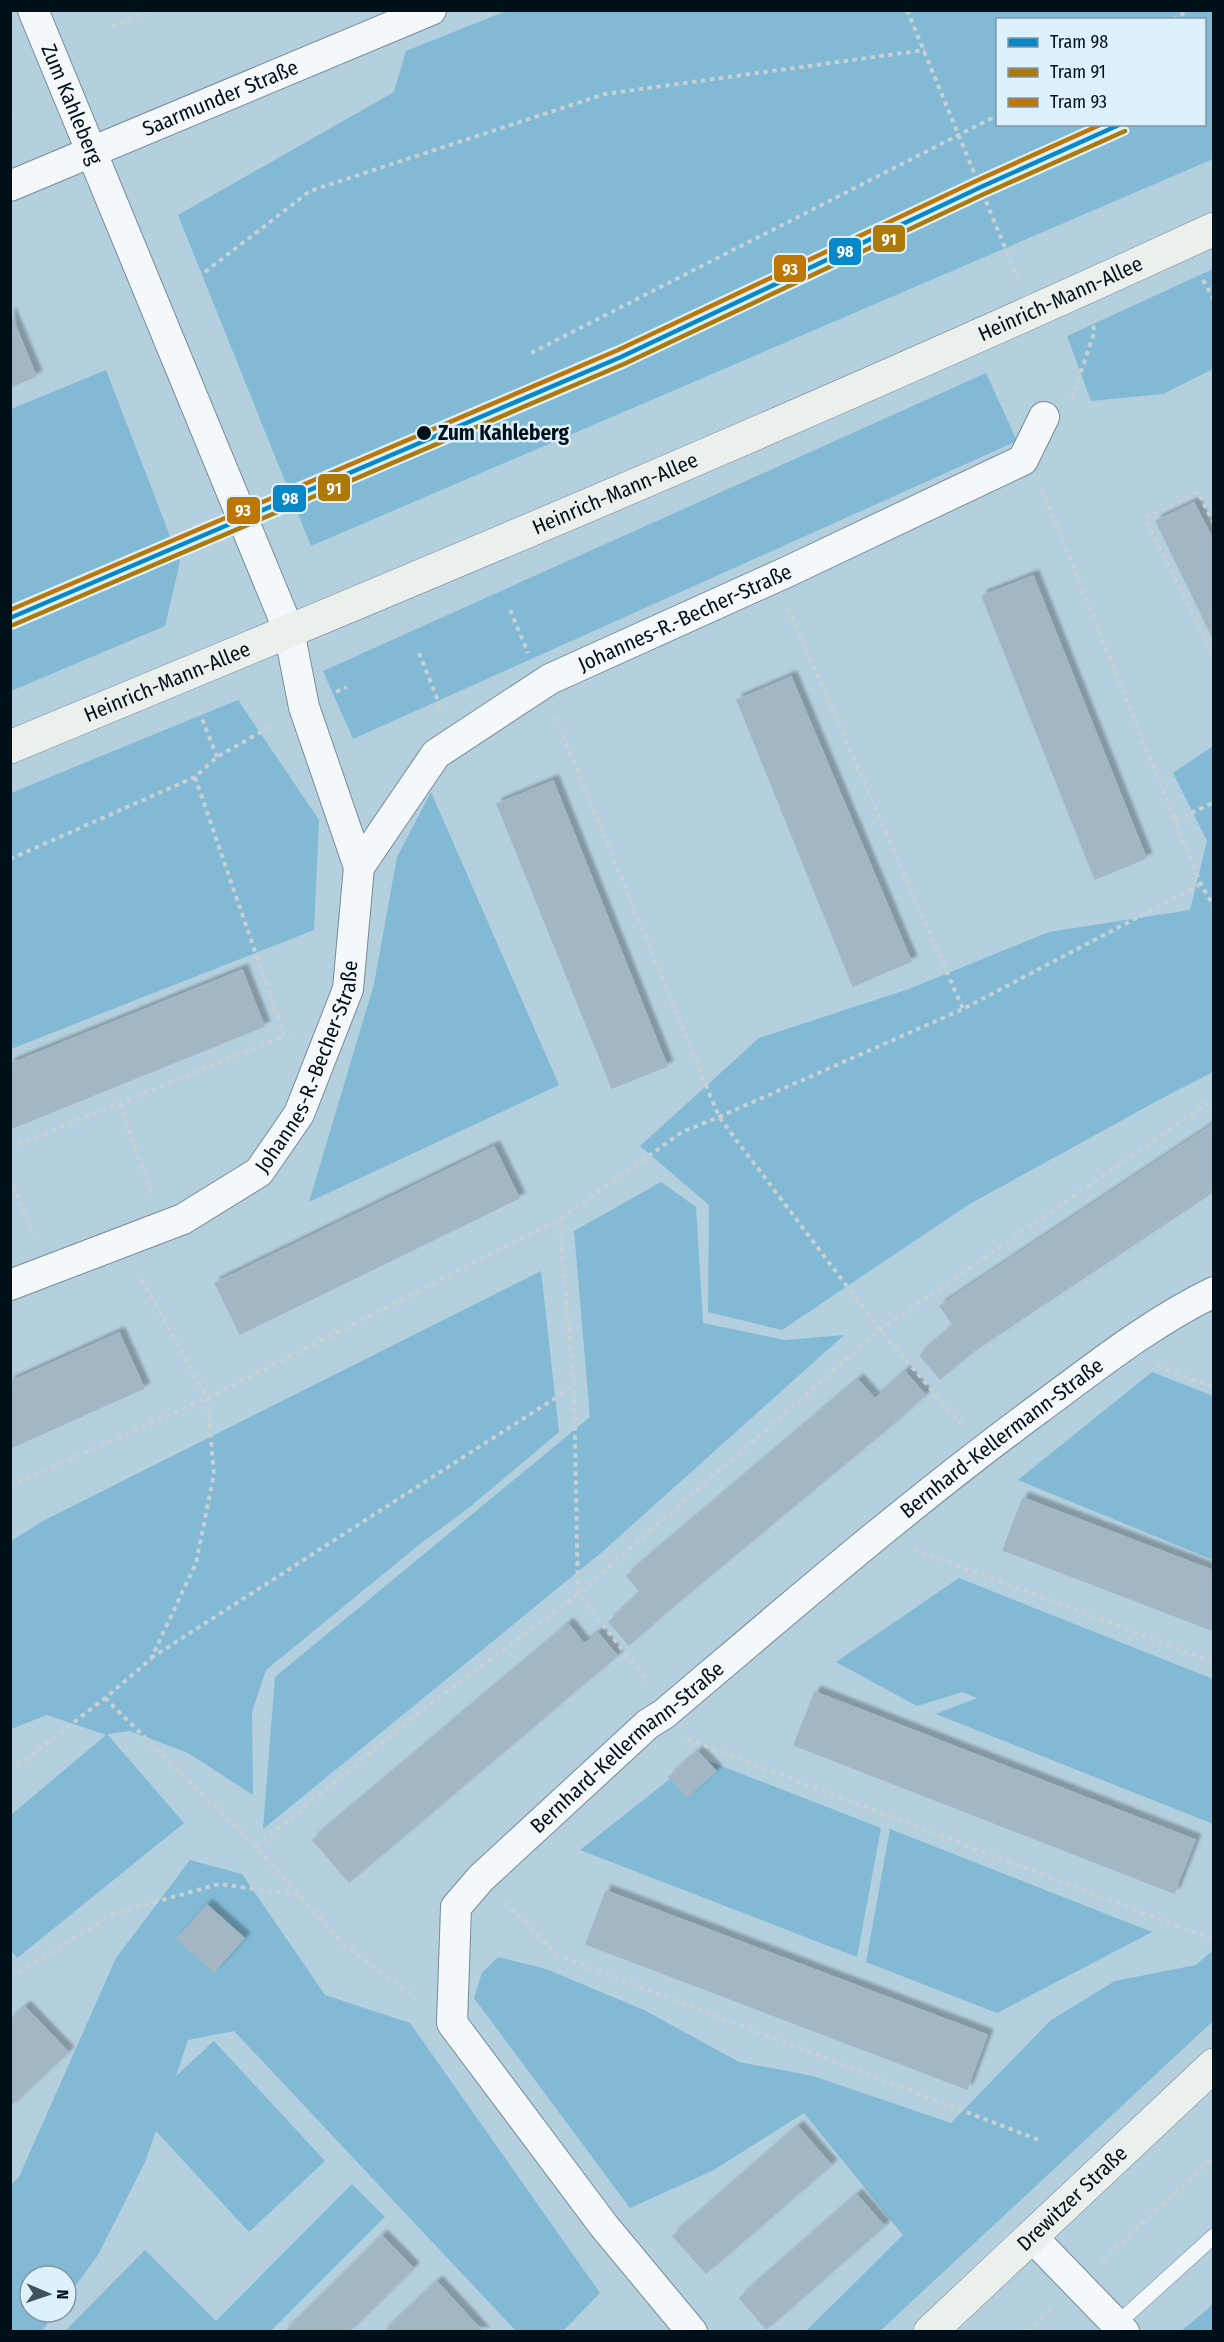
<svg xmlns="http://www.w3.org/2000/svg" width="1224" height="2342" font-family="'Fira Sans Condensed',sans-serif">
  <defs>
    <filter id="shadow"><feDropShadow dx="5.5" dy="-5.5" stdDeviation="1.5" flood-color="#0004"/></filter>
  </defs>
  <rect width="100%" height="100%" fill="#b4cfde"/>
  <path fill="#82b9d4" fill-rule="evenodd" d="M 506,11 L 1213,11 L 1213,159 L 311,546 L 178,215 L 394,92 L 406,51 ZM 998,20 L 1204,20 L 1204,124 L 998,124 Z
    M 1213,269 L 1213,369 L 1163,394 L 1091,401 L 1067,336 Z
    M 106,370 L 180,562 L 165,626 L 11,691 L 11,409 Z
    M 986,373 L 1017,441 L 353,739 L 323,671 Z
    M 238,700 L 319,820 L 314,930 L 11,1049 L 11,793 Z
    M 1213,746 L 1213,1072 L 1168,1095 L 968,1205 L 782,1330 L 708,1312 L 709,1205 L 640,1146 L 759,1038 L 909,989 L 1049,932 L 1190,910 L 1207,841 L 1173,773 Z
    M 431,792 L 559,1085 L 309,1202 L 374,984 L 397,857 Z
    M 661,1182 L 696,1207 L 703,1323 L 785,1340 L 844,1335 L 602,1552 L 263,1829 L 275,1677 L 590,1417 L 574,1231 Z
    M 541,1271 L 559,1432 L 471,1506 L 420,1544 L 266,1670 L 252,1712 L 253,1795 L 188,1753 L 130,1731 L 107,1734 L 184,1823 L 17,1958 L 11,1951 L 11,1815 L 106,1735 L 47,1715 L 11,1729 L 11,1541 L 43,1521 Z
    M 1152,1372 L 1213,1396 L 1213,1560 L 1018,1480 Z
    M 959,1578 L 1213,1679 L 1213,1824 L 936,1714 L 977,1698 L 962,1692 L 917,1706 L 836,1662 Z
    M 698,1757 L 881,1828 L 857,1957 L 580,1850 Z
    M 890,1829 L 1152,1932 L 997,2013 L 866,1962 Z
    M 190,1860 L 242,1874 L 325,1995 L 410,2023 L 600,2293 L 563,2331 L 516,2331 L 234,2031 L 188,2040 L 176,2076 L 214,2041 L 325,2161 L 249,2232 L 156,2131 L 145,2162 L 98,2255 L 66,2299 L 66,2276 L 30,2276 L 30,2312 L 56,2312 L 42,2331 L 11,2332 L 11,2184 L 19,2177 L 116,1958 Z
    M 1213,1950 L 1213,2021 L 880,2331 L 806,2331 L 903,2235 L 804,2113 L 712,2171 L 630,2208 L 474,1998 L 482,1973 L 498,1957 L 546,1969 L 644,2010 L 739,2062 L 813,2076 L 951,2123 L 1051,2020 L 1115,1981 L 1196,1965 Z
    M 352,2184 L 385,2217 L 271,2331 L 65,2331 L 145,2250 L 216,2321 Z
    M 1213,2303 L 1213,2331 L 1181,2331 L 1209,2308 Z"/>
  <path fill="#a3b6c3" stroke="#a4b7c5" stroke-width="1.5" filter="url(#shadow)" d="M 10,313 L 36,376 L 10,387 Z
    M 1194,503 L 1214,542 L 1214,640 L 1156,521 Z
    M 1033,576 L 1146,858 L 1095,879 L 982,596 Z
    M 791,677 L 911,961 L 853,986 L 737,700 Z
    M 553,781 L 667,1066 L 612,1088 L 497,804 Z
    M 242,970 L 264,1026 L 10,1129 L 10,1064 Z
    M 1214,1124 L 1214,1191 L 972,1352 L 940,1306 Z
    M 494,1147 L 519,1198 L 240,1334 L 215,1283 Z
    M 954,1326 L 972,1352 L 940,1379 L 920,1355 Z
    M 119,1333 L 144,1388 L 10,1448 L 10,1382 Z
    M 905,1372 L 925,1395 L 895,1422 L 875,1399 Z
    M 858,1380 L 895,1422 L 661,1616 L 627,1576 Z
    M 1023,1498 L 1214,1571 L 1214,1631 L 1003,1550 Z
    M 641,1592 L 661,1616 L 629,1645 L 609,1622 Z
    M 568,1624 L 584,1644 L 598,1633 L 617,1656 L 582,1685 L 547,1643 Z
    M 547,1643 L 582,1685 L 349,1882 L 313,1840 Z
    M 815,1692 L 1195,1840 L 1174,1893 L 794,1745 Z
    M 698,1752 L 716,1771 L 687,1797 L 669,1777 Z
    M 606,1891 L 987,2035 L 967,2089 L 586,1944 Z
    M 207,1905 L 244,1938 L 214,1972 L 177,1939 Z
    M 25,2007 L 68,2052 L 10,2106 L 10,2020 Z
    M 798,2127 L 831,2165 L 706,2273 L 673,2236 Z
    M 857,2195 L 884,2226 L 766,2329 L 740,2298 Z
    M 382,2236 L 413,2268 L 348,2332 L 285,2332 Z
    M 437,2282 L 483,2332 L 384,2332 Z"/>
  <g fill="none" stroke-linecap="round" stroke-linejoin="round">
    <defs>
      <path id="lane" d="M 1117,2324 L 1214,2236"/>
      <g id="street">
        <path id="s1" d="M 33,10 L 289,631 L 304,707 L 359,867"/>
        <path id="s2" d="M 10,186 L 431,10"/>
        <path id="s3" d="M 10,1285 L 183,1219 L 259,1172 L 299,1114 L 348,989 L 359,867 L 436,754 L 550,679 L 789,571 L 1023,460 L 1044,417"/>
        <path d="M 1032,2237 L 1124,2332"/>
        <path id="s4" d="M 692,2332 L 604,2226 L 452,2023 L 456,1907 L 481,1878 L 648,1724 L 664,1714 C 787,1610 908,1505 1037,1410 C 1094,1368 1150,1323 1214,1292"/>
      </g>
      <g id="secondary">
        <path id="s5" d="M 10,747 C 414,580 817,412 1214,229"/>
        <path id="s6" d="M 930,2332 L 1214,2065"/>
      </g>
    </defs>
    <use href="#lane" stroke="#768c98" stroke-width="16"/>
    <use href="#street" stroke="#768c98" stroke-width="32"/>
    <use href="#secondary" stroke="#768c98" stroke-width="34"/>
    <path stroke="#c7d0d5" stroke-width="4" stroke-dasharray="4.5 4.5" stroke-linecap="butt" d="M 907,10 L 1018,279
      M 1173,20 L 1189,10
      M 111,27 L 151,10
      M 10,115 L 18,118
      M 205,272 L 310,191 L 605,94 L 925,50
      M 1203,280 L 1214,300
      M 531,353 L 998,115
      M 1072,398 L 1095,330 L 1092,325
      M 1042,489 L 1175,821 L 1201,884 L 1214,907
      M 1214,524 L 1198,492 L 1145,518 L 1214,659
      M 788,608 L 963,1009
      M 510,610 L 528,653
      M 419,653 L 441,708
      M 336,692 L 347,687
      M 199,711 L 217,757
      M 556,718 L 719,1117 L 880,1330 L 962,1425
      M 195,777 L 284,1036 L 291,1039
      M 1175,821 L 1214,802
      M 10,859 L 195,777 L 217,757 L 273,725
      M 120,1104 L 151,1194
      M 10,1148 L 284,1036
      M 10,1177 L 34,1237
      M 559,1220 L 574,1386 L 578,1594 L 648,1682
      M 1158,1366 L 1214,1387
      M 10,1486 L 207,1398 L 559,1220 L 682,1132 L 719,1117 L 963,1009 L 1201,884
      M 914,1549 L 1214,1662
      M 151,1658 L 574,1386
      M 105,1698 L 256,1847 L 344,1945 L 417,1998
      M 687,1739 L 1214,1940
      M 10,1772 L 105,1698 L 151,1659 L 196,1563 L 214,1474 L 207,1398 L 139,1274
      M 256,1847 L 416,1715 L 578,1594 L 880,1330 L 1214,1099
      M 505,1902 L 557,1955 L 1039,2140
      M 10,1972 L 18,1973 L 113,1914 L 219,1884 L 298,1895
      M 1102,2261 L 1214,2157
      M 1028,2332 L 1053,2307"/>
    <use href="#lane" stroke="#f4f8fa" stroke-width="15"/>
    <use href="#street" stroke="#f4f8fa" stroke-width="30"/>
    <use href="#secondary" stroke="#ebf0ed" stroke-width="33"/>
    <defs>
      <path id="tram-1" d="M 10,618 L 621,357 L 981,187 L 1121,124"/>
      <path id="tram-2" d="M 13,625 L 624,364 L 984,194 L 1125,131"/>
      <path id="tram-3" d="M 10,610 L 618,350 L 978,180 L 1102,124"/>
    </defs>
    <use href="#tram-1" stroke="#ddf1fc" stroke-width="9"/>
    <use href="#tram-2" stroke="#ddf1fc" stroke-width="9"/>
    <use href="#tram-3" stroke="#ddf1fc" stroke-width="9"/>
    <use href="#tram-1" stroke="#0789c9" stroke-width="4.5"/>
    <use href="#tram-2" stroke="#ad7908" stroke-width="4.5"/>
    <use href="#tram-3" stroke="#be7606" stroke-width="4.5"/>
  </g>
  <circle fill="#001019" stroke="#ddf1fc" stroke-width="2" cx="424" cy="433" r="8"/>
  <g text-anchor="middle" stroke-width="5" stroke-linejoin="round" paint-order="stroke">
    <g font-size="21" fill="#001019" stroke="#ddf1fc">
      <text dy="7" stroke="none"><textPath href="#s2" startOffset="228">Saarmunder Straße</textPath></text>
      <text dy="7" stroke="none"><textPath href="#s1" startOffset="102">Zum Kahleberg</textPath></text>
      <text dy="7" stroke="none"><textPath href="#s5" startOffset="1142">Heinrich-Mann-Allee</textPath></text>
      <text dy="7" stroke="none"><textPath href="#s5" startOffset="656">Heinrich-Mann-Allee</textPath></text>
      <text dy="7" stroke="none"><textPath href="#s3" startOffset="1023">Johannes-R.-Becher-Straße</textPath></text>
      <text dy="7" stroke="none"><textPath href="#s5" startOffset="170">Heinrich-Mann-Allee</textPath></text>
      <text dy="7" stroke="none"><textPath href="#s3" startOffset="392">Johannes-R.-Becher-Straße</textPath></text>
      <text dy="7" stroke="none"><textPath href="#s4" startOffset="1228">Bernhard-Kellermann-Straße</textPath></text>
      <text dy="7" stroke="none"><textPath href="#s4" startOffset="742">Bernhard-Kellermann-Straße</textPath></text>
      <text dy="7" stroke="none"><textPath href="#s6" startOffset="195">Drewitzer Straße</textPath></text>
    </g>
    <g font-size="21" font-weight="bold" fill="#001019" stroke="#ddf1fc" text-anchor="start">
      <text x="438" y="440">Zum Kahleberg</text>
    </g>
  </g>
  <g stroke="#ddf1fc" stroke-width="2">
    <rect x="872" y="224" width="34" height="29" rx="6" fill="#ad7908"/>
    <rect x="828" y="237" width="34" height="29" rx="6" fill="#0789c9"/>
    <rect x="773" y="254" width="34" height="29" rx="6" fill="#be7606"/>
    <rect x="317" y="473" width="34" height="29" rx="6" fill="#ad7908"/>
    <rect x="272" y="484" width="35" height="29" rx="6" fill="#0789c9"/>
    <rect x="226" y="496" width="35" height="29" rx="6" fill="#be7606"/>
  </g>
  <g font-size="16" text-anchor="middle" font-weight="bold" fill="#fff">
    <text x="889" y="245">91</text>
    <text x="845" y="257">98</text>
    <text x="790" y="275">93</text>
    <text x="334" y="494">91</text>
    <text x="290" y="504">98</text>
    <text x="243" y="516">93</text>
  </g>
  <rect width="1224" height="2342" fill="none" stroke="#001019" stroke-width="24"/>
  <rect x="996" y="18" width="210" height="108" fill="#ddf1fc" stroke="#8597a1" stroke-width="1.5"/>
  <rect x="1008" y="38" width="30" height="9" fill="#0789c9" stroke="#8597a1" stroke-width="1.5"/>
  <text x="1050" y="48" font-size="18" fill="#001019">Tram 98</text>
  <rect x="1008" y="68" width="30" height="9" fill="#ad7908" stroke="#8597a1" stroke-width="1.5"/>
  <text x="1050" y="78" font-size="18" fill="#001019">Tram 91</text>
  <rect x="1008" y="98" width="30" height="9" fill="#be7606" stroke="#8597a1" stroke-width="1.5"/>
  <text x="1050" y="108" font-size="18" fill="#001019">Tram 93</text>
  <g transform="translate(48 2294) rotate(92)"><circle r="28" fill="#ddf1fc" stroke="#8597a1" stroke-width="1.5"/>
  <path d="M0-4.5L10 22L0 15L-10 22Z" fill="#3f535e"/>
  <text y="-9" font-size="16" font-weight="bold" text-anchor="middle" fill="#001019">N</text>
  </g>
</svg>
